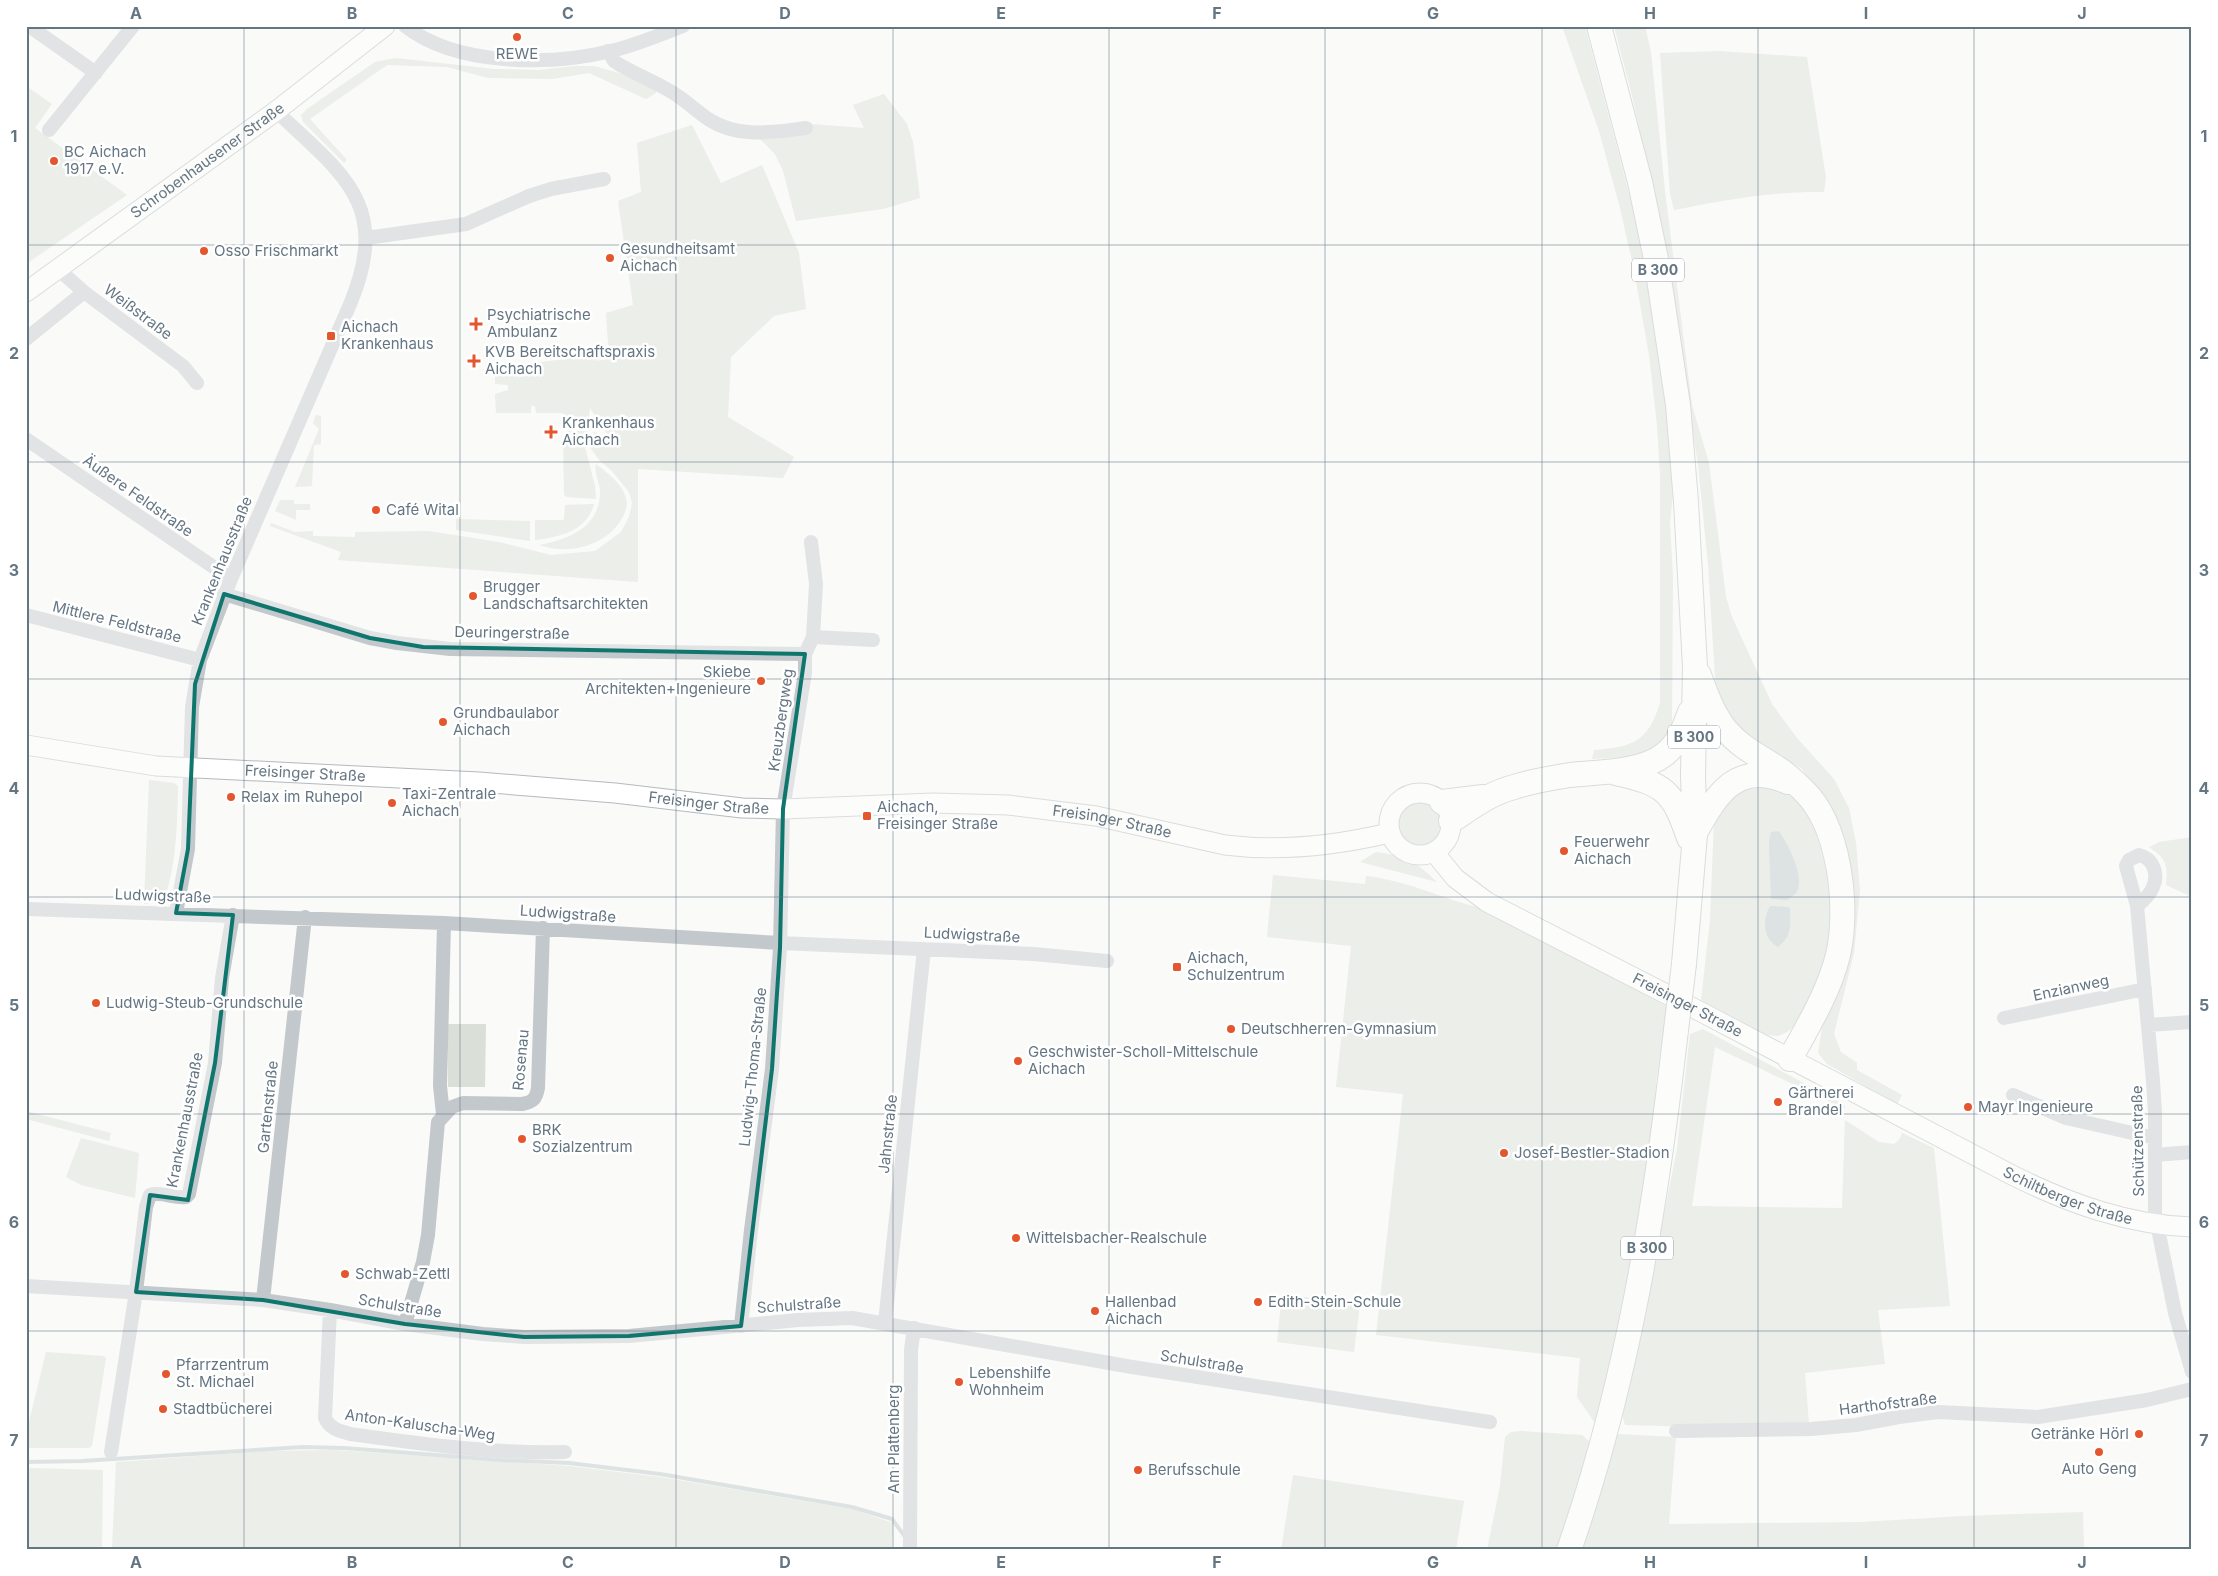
<svg xmlns="http://www.w3.org/2000/svg" width="2218" height="1576" font-family="Inter,sans-serif">
  <rect width="100%" height="100%" fill="#fafaf8"/>
  <path fill="#dadfd7" d="M 1562,26 L 1585,26 L 1632,205 L 1645,267 L 1668,424 L 1673,493 L 1670,523 L 1673,577 L 1672,722 L 1666,739 L 1644,756 L 1592,759 L 1594,750 C 1633,747 1648,742 1660,703 L 1660,474 L 1657,425 L 1649,355 L 1634,270 L 1620,208 L 1599,131 Z
    M 1614,26 L 1645,26 L 1651,52 L 1665,191 L 1692,405 L 1709,463 L 1726,597 L 1732,617 L 1772,704 L 1797,738 L 1834,779 L 1849,808 L 1856,843 L 1860,890 L 1854,953 L 1834,1034 L 1841,1052 L 1857,1063 L 1857,1070 L 1902,1095 L 1897,1104 L 1827,1064 L 1818,1053 L 1822,1028 L 1843,968 L 1850,924 L 1846,847 L 1829,808 L 1802,769 L 1751,740 L 1727,716 L 1716,693 L 1708,564 L 1698,464 L 1651,180 L 1632,96 Z
    M 1719,51 L 1807,57 L 1826,178 L 1824,192 C 1774,191 1724,200 1674,210 L 1670,194 L 1660,53 Z
    M 396,58 L 494,69 L 539,70 L 575,66 L 594,66 L 619,73 L 657,89 L 656,93 L 646,99 L 589,73 L 552,79 L 488,78 L 447,67 L 387,65 L 310,119 L 347,160 L 344,163 L 303,122 L 301,115 L 307,109 L 375,62 Z
    M 26,86 L 52,104 L 35,128 L 127,195 L 26,264 Z
    M 884,94 L 907,124 L 913,142 L 920,198 L 883,209 L 796,221 L 783,171 L 775,154 L 758,137 L 811,124 L 864,128 L 853,105 Z
    M 692,125 L 721,183 L 762,165 L 799,253 L 806,309 L 774,316 L 731,357 L 728,417 L 794,457 L 783,478 L 638,469 L 638,582 L 338,560 L 341,552 L 270,526 L 271,523 L 295,532 L 313,531 L 313,536 L 355,537 L 355,532 L 428,531 L 499,542 L 551,555 L 595,551 L 621,532 L 629,517 L 632,503 L 629,492 L 612,471 L 599,460 L 590,447 L 594,432 L 611,440 L 590,408 L 588,425 L 563,424 L 563,413 L 536,413 L 535,406 L 531,406 L 531,413 L 496,413 L 495,394 L 508,390 L 508,385 L 495,384 L 495,368 L 604,354 L 605,357 L 594,361 L 609,359 L 606,313 L 633,305 L 618,201 L 641,192 L 637,143 Z
    M 316,415 L 321,416 L 321,444 L 314,445 L 312,486 L 295,487 L 319,429 L 313,423 Z
    M 567,431 L 588,431 L 585,447 L 595,486 L 596,499 L 567,497 L 564,495 L 563,436 L 567,435 Z
    M 596,464 C 607,473 622,483 626,498 C 629,507 624,515 619,523 C 602,547 567,555 539,545 C 570,539 601,527 600,490 C 599,482 594,472 596,464 Z
    M 280,500 L 294,500 L 294,504 L 310,504 L 310,510 L 296,510 L 296,520 L 275,511 Z
    M 594,504 C 587,531 560,537 535,540 L 535,520 L 564,520 L 565,505 Z
    M 456,519 L 530,521 L 530,541 L 456,530 Z
    M 149,780 L 174,783 L 178,786 C 177,823 177,862 165,897 L 157,902 L 144,904 Z
    M 1768,786 C 1776,789 1786,792 1792,797 C 1820,818 1830,885 1831,917 C 1832,944 1809,1032 1777,1036 C 1774,1036 1769,1035 1766,1034 L 1701,1000 L 1710,920 L 1714,821 L 1731,793 Z
    M1397 823a23 23 0 1 1 46 0a23 23 0 1 1-46 0Z
    M 2192,837 L 2192,897 L 2166,885 C 2168,863 2166,859 2149,847 L 2159,842 Z
    M 1376,852 C 1406,856 1415,861 1437,882 L 1360,862 Z
    M 1273,875 L 1365,884 L 1366,876 C 1409,881 1446,900 1487,910 L 1667,1007 L 1656,1083 L 1652,1148 L 1606,1397 L 1595,1423 L 1577,1397 L 1580,1358 L 1376,1335 L 1403,1094 L 1336,1087 L 1351,946 L 1267,937 Z
    M 448,1024 L 486,1024 L 485,1087 L 448,1087 Z
    M 1703,1029 L 1845,1105 L 1845,1109 L 1715,1047 L 1692,1206 L 1842,1208 L 1845,1120 L 1879,1142 L 1894,1144 L 1899,1140 L 1902,1133 L 1934,1148 L 1950,1306 L 1878,1310 L 1885,1364 L 1805,1373 L 1809,1424 L 1700,1427 L 1625,1425 L 1621,1411 L 1643,1320 L 1677,1149 L 1690,1034 Z
    M 26,1111 L 111,1133 L 109,1141 L 26,1119 Z
    M 81,1138 L 139,1153 L 135,1198 L 81,1185 L 66,1177 Z
    M 1282,1294 L 1360,1304 L 1354,1352 L 1277,1342 Z
    M 46,1352 L 104,1356 L 106,1358 L 92,1446 L 89,1448 L 26,1448 L 26,1434 Z
    M 1522,1431 L 1582,1435 L 1590,1442 L 1561,1550 L 1487,1550 L 1500,1486 L 1505,1437 L 1511,1432 Z
    M 1617,1434 L 1676,1437 L 1669,1524 L 1863,1522 L 1962,1516 L 2083,1512 L 2084,1550 L 1582,1550 Z
    M 335,1450 L 569,1466 L 660,1477 L 852,1509 L 893,1523 L 892,1550 L 112,1550 L 116,1462 L 265,1451 Z
    M 26,1468 L 103,1470 L 102,1550 L 26,1550 Z
    M 1293,1475 L 1464,1501 L 1456,1550 L 1281,1550 Z"/>
  <path fill="#bbc7cb" d="M 1779,831 C 1788,844 1806,878 1796,893 C 1794,895 1790,898 1787,900 L 1771,899 L 1769,842 L 1771,832 Z
    M 1770,906 L 1788,907 L 1790,909 C 1790,926 1793,935 1778,947 C 1763,939 1762,920 1770,906 Z"/>
  <g fill="none" stroke-linecap="round" stroke-linejoin="round">
    <path stroke="#bbc7cb" stroke-width="4" d="M 26,1462 L 82,1461 L 303,1447 L 344,1448 L 501,1460 L 569,1463 L 660,1474 L 852,1507 L 892,1519 L 906,1538"/>
    <defs>
      <g id="secondary">
        <path id="s1" d="M 26,292 L 276,111 L 385,26"/>
        <path id="s2" d="M 26,745 L 156,766 L 479,782 L 615,793 L 742,808 L 783,809 L 933,803 L 1008,805 L 1096,816 L 1225,845 C 1281,852 1334,846 1389,833"/>
        <circle cx="1420" cy="824" r="31"/>
        <path id="s3" d="M 1434,852 L 1455,878 L 1487,902 L 1703,1013 L 2012,1175 C 2068,1203 2128,1225 2192,1227"/>
      </g>
      <path id="highway" d="M 1599,26 L 1640,182 L 1656,259 L 1678,405 L 1686,502 L 1695,667 L 1693,776 L 1695,835 L 1684,964
        M 1699,675 C 1706,694 1713,714 1726,730 C 1740,747 1759,756 1777,768 C 1787,774 1795,782 1803,790 C 1840,825 1849,908 1838,955 C 1829,992 1808,1026 1790,1059
        M 1616,773 C 1665,784 1673,791 1689,838
        M 1442,802 L 1483,797
        M 1451,821 C 1471,808 1490,793 1514,787 C 1532,781 1551,778 1570,775 C 1598,772 1642,773 1665,754 C 1679,743 1684,728 1690,712
        M 1695,833 C 1717,794 1736,760 1788,782
        M 1569,1550 C 1628,1381 1656,1206 1676,1030"/>
    </defs>
    <use href="#secondary" stroke="#b3babf" stroke-width="21"/>
    <use href="#highway" stroke="#b4b9bd" stroke-width="26"/>
    <path stroke="#c3c8cc" stroke-width="14" d="M 29,26 L 96,73
      M 405,26 C 456,66 550,66 611,51 C 636,45 659,35 683,26
      M 608,51 L 614,61 L 620,65 C 639,76 660,84 678,96 C 688,103 698,112 708,119 C 739,139 772,132 806,128
      M 49,130 L 133,26
      M 366,238 L 466,224 L 529,196 L 551,189 L 604,179
      M 58,269 L 84,292 L 183,366 L 197,383
      M 26,339 L 84,292
      M 26,439 L 231,579
      M 224,594 L 370,638 L 397,643 L 450,649 L 805,654
      M 26,615 L 200,660
      M 813,637 L 873,640
      M 2137,906 C 2143,901 2150,895 2153,887 C 2159,874 2153,858 2139,855 L 2129,860 L 2126,866 L 2137,906 L 2153,1081 L 2155,1113 L 2155,1214 L 2175,1313 L 2192,1372
      M 26,909 L 444,923 L 780,943 L 1034,954 L 1107,961
      M 176,913 L 188,849 L 192,707 L 200,660 L 231,579 L 351,302 C 391,203 342,174 276,111
      M 2004,1018 L 2145,989
      M 2148,1025 L 2192,1022
      M 2013,1095 L 2066,1118 L 2155,1138
      M 443,1114 L 440,1086 L 444,923
      M 2155,1155 L 2192,1152
      M 26,1286 L 263,1300 L 330,1310 L 405,1324 L 483,1334 L 524,1337 L 629,1336 L 798,1320 L 852,1318 L 1132,1367 L 1490,1422
      M 263,1300 L 305,917
      M 330,1310 L 325,1418 C 330,1429 339,1431 350,1434 C 422,1444 492,1454 565,1452
      M 885,1323 L 924,949
      M 405,1324 L 423,1262 L 428,1235 L 438,1122 L 452,1107 L 463,1103 L 522,1104 C 533,1102 536,1099 538,1088 L 543,928
      M 741,1326 L 751,1230 L 772,1069 L 780,948 L 783,809 L 805,673 L 805,654 L 813,637 L 816,584 L 811,542
      M 1676,1431 L 1811,1429 L 1856,1425 L 1899,1417 L 1938,1412 L 2038,1417 L 2147,1400 L 2192,1389
      M 111,1452 L 136,1292 L 146,1207 L 150,1195 C 162,1191 174,1199 186,1197 L 189,1194 L 215,1063 L 222,978 L 233,915
      M 910,1550 L 911,1350 L 914,1328"/>
    <use href="#secondary" stroke="#fff" stroke-width="19"/>
    <use href="#highway" stroke="#fff" stroke-width="24"/>
    <defs>
      <path id="highway-bridge" d="M 1676,1030 L 1684,964"/>
    </defs>
    <use href="#highway-bridge" stroke="#b4b9bd" stroke-width="26" stroke-linecap="butt"/>
    <use href="#highway-bridge" stroke="#fff" stroke-width="24"/>
  </g>
  <path d="M0 0H2218V1576H0ZM 224,594 L 370,638 L 423,647 L 805,654 L 783,809 L 780,948 L 772,1069 L 741,1326 L 629,1336 L 524,1337 L 405,1324 L 263,1300 L 136,1292 L 150,1195 L 188,1200 L 215,1063 L 233,915 L 176,913 L 188,849 L 195,684 Z" fill="#fafaf8" fill-opacity=".55" fill-rule="evenodd"/>
  <path fill="none" stroke="#0f766e" stroke-width="4" stroke-linejoin="round" d="M 224,594 L 370,638 L 423,647 L 805,654 L 783,809 L 780,948 L 772,1069 L 741,1326 L 629,1336 L 524,1337 L 405,1324 L 263,1300 L 136,1292 L 150,1195 L 188,1200 L 215,1063 L 233,915 L 176,913 L 188,849 L 195,684 Z"/>
  <path fill="none" stroke="#657683" stroke-width="1" stroke-opacity="0.55" d="M 244,26 L 244,1550M 460,26 L 460,1550M 676,26 L 676,1550M 893,26 L 893,1550M 1109,26 L 1109,1550M 1325,26 L 1325,1550M 1542,26 L 1542,1550M 1758,26 L 1758,1550M 1974,26 L 1974,1550M 26,245 L 2192,245M 26,462 L 2192,462M 26,679 L 2192,679M 26,897 L 2192,897M 26,1114 L 2192,1114M 26,1331 L 2192,1331"/>
  <g fill="#e4572e" stroke="#fff" stroke-width="2">
    <circle cx="517" cy="37" r="5"/>
    <circle cx="54" cy="161" r="5"/>
    <circle cx="204" cy="251" r="5"/>
    <circle cx="610" cy="258" r="5"/>
    <path d="M473.5 316.5h5v5h5v5h-5v5h-5v-5h-5v-5h5z"/>
    <rect x="326" y="331" width="10" height="10" rx="2.5"/>
    <path d="M471.5 353.5h5v5h5v5h-5v5h-5v-5h-5v-5h5z"/>
    <path d="M548.5 424.5h5v5h5v5h-5v5h-5v-5h-5v-5h5z"/>
    <circle cx="376" cy="510" r="5"/>
    <circle cx="473" cy="596" r="5"/>
    <circle cx="761" cy="681" r="5"/>
    <circle cx="443" cy="722" r="5"/>
    <circle cx="231" cy="797" r="5"/>
    <circle cx="392" cy="803" r="5"/>
    <rect x="862" y="811" width="10" height="10" rx="2.5"/>
    <circle cx="1564" cy="851" r="5"/>
    <rect x="1172" y="962" width="10" height="10" rx="2.5"/>
    <circle cx="96" cy="1003" r="5"/>
    <circle cx="1231" cy="1029" r="5"/>
    <circle cx="1018" cy="1061" r="5"/>
    <circle cx="1778" cy="1102" r="5"/>
    <circle cx="1968" cy="1107" r="5"/>
    <circle cx="522" cy="1139" r="5"/>
    <circle cx="1504" cy="1153" r="5"/>
    <circle cx="1016" cy="1238" r="5"/>
    <circle cx="345" cy="1274" r="5"/>
    <circle cx="1258" cy="1302" r="5"/>
    <circle cx="1095" cy="1311" r="5"/>
    <circle cx="166" cy="1374" r="5"/>
    <circle cx="959" cy="1382" r="5"/>
    <circle cx="163" cy="1409" r="5"/>
    <circle cx="2139" cy="1434" r="5"/>
    <circle cx="2099" cy="1452" r="5"/>
    <circle cx="1138" cy="1470" r="5"/>
  </g>
  <g text-anchor="middle" stroke-width="5" stroke-linejoin="round" paint-order="stroke">
    <g fill="#fff" stroke="#939fa8" stroke-width="1">
      <rect x="1632" y="258.5" width="52" height="23" rx="4"/>
      <rect x="1668" y="725.5" width="52" height="23" rx="4"/>
      <rect x="1621" y="1236.5" width="52" height="23" rx="4"/>
    </g>
    <g font-size="14" font-weight="bold" fill="#657683">
      <text x="1658" y="275">B 300</text>
      <text x="1694" y="742">B 300</text>
      <text x="1647" y="1253">B 300</text>
    </g>
    <g font-size="15" fill="#657683" stroke="#fff" text-anchor="start">
      <text x="517" y="59" text-anchor="middle">REWE</text>
      <text x="64" y="157">BC Aichach<tspan x="64" dy="17">1917 e.V.</tspan></text>
      <text x="620" y="254">Gesundheitsamt<tspan x="620" dy="17">Aichach</tspan></text>
      <text x="214" y="256">Osso Frischmarkt</text>
      <text x="487" y="320">Psychiatrische<tspan x="487" dy="17">Ambulanz</tspan></text>
      <text x="341" y="332">Aichach<tspan x="341" dy="17">Krankenhaus</tspan></text>
      <text x="485" y="357">KVB Bereitschaftspraxis<tspan x="485" dy="17">Aichach</tspan></text>
      <text x="562" y="428">Krankenhaus<tspan x="562" dy="17">Aichach</tspan></text>
      <text x="386" y="515">Café Wital</text>
      <text x="483" y="592">Brugger<tspan x="483" dy="17">Landschaftsarchitekten</tspan></text>
      <text x="751" y="677" text-anchor="end">Skiebe<tspan x="751" dy="17">Architekten+Ingenieure</tspan></text>
      <text x="453" y="718">Grundbaulabor<tspan x="453" dy="17">Aichach</tspan></text>
      <text x="402" y="799">Taxi-Zentrale<tspan x="402" dy="17">Aichach</tspan></text>
      <text x="241" y="802">Relax im Ruhepol</text>
      <text x="877" y="812">Aichach,<tspan x="877" dy="17">Freisinger Straße</tspan></text>
      <text x="1574" y="847">Feuerwehr<tspan x="1574" dy="17">Aichach</tspan></text>
      <text x="1187" y="963">Aichach,<tspan x="1187" dy="17">Schulzentrum</tspan></text>
      <text x="106" y="1008">Ludwig-Steub-Grundschule</text>
      <text x="1241" y="1034">Deutschherren-Gymnasium</text>
      <text x="1028" y="1057">Geschwister-Scholl-Mittelschule<tspan x="1028" dy="17">Aichach</tspan></text>
      <text x="1788" y="1098">Gärtnerei<tspan x="1788" dy="17">Brandel</tspan></text>
      <text x="1978" y="1112">Mayr Ingenieure</text>
      <text x="532" y="1135">BRK<tspan x="532" dy="17">Sozialzentrum</tspan></text>
      <text x="1514" y="1158">Josef-Bestler-Stadion</text>
      <text x="1026" y="1243">Wittelsbacher-Realschule</text>
      <text x="355" y="1279">Schwab-Zettl</text>
      <text x="1105" y="1307">Hallenbad<tspan x="1105" dy="17">Aichach</tspan></text>
      <text x="1268" y="1307">Edith-Stein-Schule</text>
      <text x="176" y="1370">Pfarrzentrum<tspan x="176" dy="17">St. Michael</tspan></text>
      <text x="969" y="1378">Lebenshilfe<tspan x="969" dy="17">Wohnheim</tspan></text>
      <text x="173" y="1414">Stadtbücherei</text>
      <text x="2129" y="1439" text-anchor="end">Getränke Hörl</text>
      <text x="2099" y="1474" text-anchor="middle">Auto Geng</text>
      <text x="1148" y="1475">Berufsschule</text>
    </g>
    <g font-size="15" fill="#657683" stroke="#fff">
      <text dy="5" stroke="none"><textPath href="#s1" startOffset="224">Schrobenhausener Straße</textPath></text>
      <text transform="translate(138 312) rotate(37)" y="5">Weißstraße</text>
      <text transform="translate(138 496) rotate(35)" y="5">Äußere Feldstraße</text>
      <text transform="translate(222 561) rotate(-68)" y="5">Krankenhausstraße</text>
      <text transform="translate(117 622) rotate(14)" y="5">Mittlere Feldstraße</text>
      <text transform="translate(512 633) rotate(1)" y="5">Deuringerstraße</text>
      <text transform="translate(781 720) rotate(-82)" y="5">Kreuzbergweg</text>
      <text dy="5" stroke="none"><textPath href="#s2" startOffset="281">Freisinger Straße</textPath></text>
      <text dy="5" stroke="none"><textPath href="#s2" startOffset="686">Freisinger Straße</textPath></text>
      <text dy="5" stroke="none"><textPath href="#s2" startOffset="1091">Freisinger Straße</textPath></text>
      <text transform="translate(163 896) rotate(2)" y="5">Ludwigstraße</text>
      <text transform="translate(568 914) rotate(4)" y="5">Ludwigstraße</text>
      <text transform="translate(972 935) rotate(3)" y="5">Ludwigstraße</text>
      <text transform="translate(2071 988) rotate(-12)" y="5">Enzianweg</text>
      <text dy="5" stroke="none"><textPath href="#s3" startOffset="299">Freisinger Straße</textPath></text>
      <text transform="translate(521 1060) rotate(-85)" y="5">Rosenau</text>
      <text transform="translate(753 1067) rotate(-84)" y="5">Ludwig-Thoma-Straße</text>
      <text transform="translate(268 1107) rotate(-84)" y="5">Gartenstraße</text>
      <text transform="translate(185 1120) rotate(-79)" y="5">Krankenhausstraße</text>
      <text transform="translate(888 1134) rotate(-84)" y="5">Jahnstraße</text>
      <text transform="translate(2138 1141) rotate(-91)" y="5">Schützenstraße</text>
      <text dy="5" stroke="none"><textPath href="#s3" startOffset="725">Schiltberger Straße</textPath></text>
      <text transform="translate(799 1305) rotate(-4)" y="5">Schulstraße</text>
      <text transform="translate(400 1306) rotate(9)" y="5">Schulstraße</text>
      <text transform="translate(1202 1362) rotate(9)" y="5">Schulstraße</text>
      <text transform="translate(1888 1404) rotate(-7)" y="5">Harthofstraße</text>
      <text transform="translate(420 1425) rotate(8)" y="5">Anton-Kaluscha-Weg</text>
      <text transform="translate(894 1439) rotate(-90)" y="5">Am Plattenberg</text>
    </g>
  </g>
  <rect width="2218" height="1576" fill="none" stroke="#ffffff" stroke-width="55"/>
  <rect x="28" y="28" width="2162" height="1520" fill="none" stroke="#657683" stroke-width="2"/>
  <g font-size="16" text-anchor="middle" font-weight="bold" fill="#657683">
    <text x="136" y="19">A</text>
    <text x="352" y="19">B</text>
    <text x="568" y="19">C</text>
    <text x="785" y="19">D</text>
    <text x="1001" y="19">E</text>
    <text x="1217" y="19">F</text>
    <text x="1433" y="19">G</text>
    <text x="1650" y="19">H</text>
    <text x="1866" y="19">I</text>
    <text x="2082" y="19">J</text>
    <text x="14" y="142">1</text>
    <text x="2204" y="142">1</text>
    <text x="14" y="359">2</text>
    <text x="2204" y="359">2</text>
    <text x="14" y="576">3</text>
    <text x="2204" y="576">3</text>
    <text x="14" y="794">4</text>
    <text x="2204" y="794">4</text>
    <text x="14" y="1011">5</text>
    <text x="2204" y="1011">5</text>
    <text x="14" y="1228">6</text>
    <text x="2204" y="1228">6</text>
    <text x="14" y="1446">7</text>
    <text x="2204" y="1446">7</text>
    <text x="136" y="1568">A</text>
    <text x="352" y="1568">B</text>
    <text x="568" y="1568">C</text>
    <text x="785" y="1568">D</text>
    <text x="1001" y="1568">E</text>
    <text x="1217" y="1568">F</text>
    <text x="1433" y="1568">G</text>
    <text x="1650" y="1568">H</text>
    <text x="1866" y="1568">I</text>
    <text x="2082" y="1568">J</text>
  </g>
</svg>
